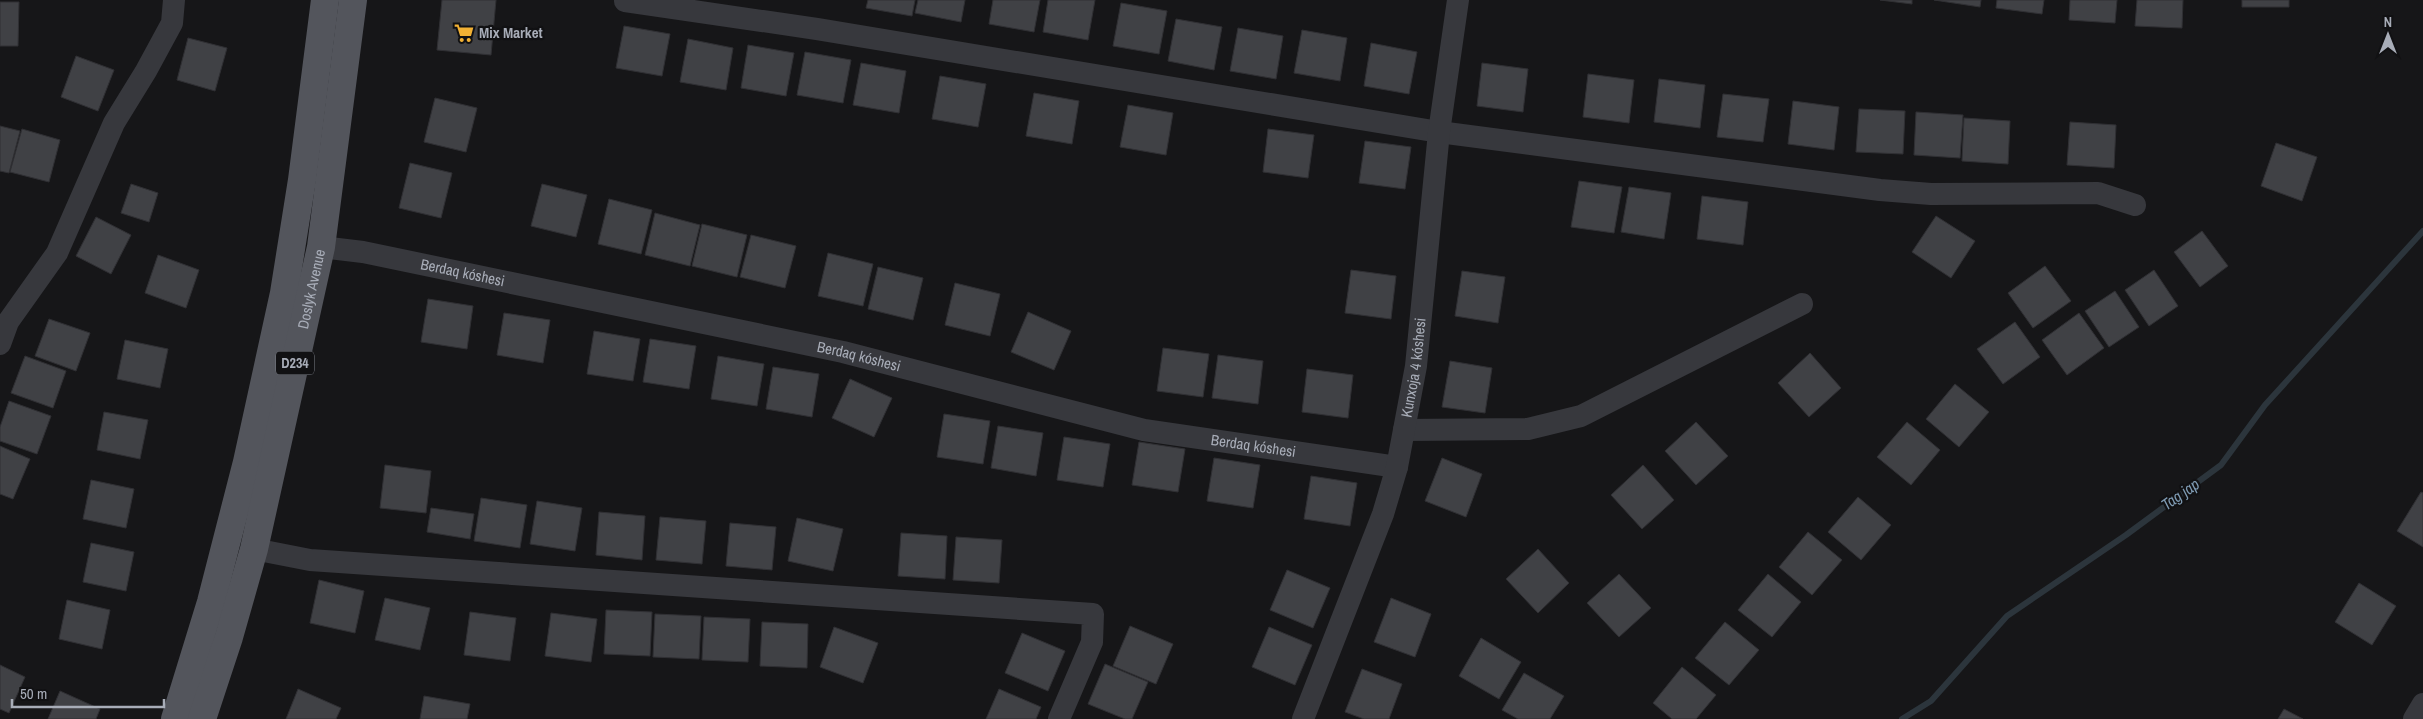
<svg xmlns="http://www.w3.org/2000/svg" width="2423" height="719" font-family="'Archivo Narrow',sans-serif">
  <rect width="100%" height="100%" fill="#161618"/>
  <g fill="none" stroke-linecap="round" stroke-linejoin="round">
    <path stroke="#2c353c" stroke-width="6" d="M 1902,719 L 1931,701 L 2007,616 L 2126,535 L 2221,465 L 2265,405 L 2423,231"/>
  </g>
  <path fill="#404145" stroke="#303034" d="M 442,0 L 496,0 L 491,55 L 437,50 Z
    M 868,0 L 915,0 L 912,16 L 866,8 Z
    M 918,0 L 965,0 L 961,22 L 915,13 Z
    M 993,0 L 1040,0 L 1034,32 L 989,24 Z
    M 1048,0 L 1095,0 L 1088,40 L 1043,32 Z
    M 1880,0 L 1912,0 L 1912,4 Z
    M 1934,0 L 1981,0 L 1980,7 Z
    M 1997,0 L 2044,0 L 2042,14 L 1996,8 Z
    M 2070,0 L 2117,0 L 2115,23 L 2069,20 Z
    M 2137,0 L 2183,0 L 2182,28 L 2135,26 Z
    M 2242,0 L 2289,0 L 2289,7 L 2242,7 Z
    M 0,2 L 19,2 L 18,46 L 0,46 Z
    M 1121,3 L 1167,11 L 1159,54 L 1113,46 Z
    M 1176,19 L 1222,27 L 1214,70 L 1168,61 Z
    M 624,26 L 670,34 L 662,76 L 616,68 Z
    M 1238,28 L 1283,36 L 1276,79 L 1230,71 Z
    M 1302,30 L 1347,38 L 1340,81 L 1294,73 Z
    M 188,38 L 227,48 L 215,91 L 177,80 Z
    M 688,39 L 733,48 L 726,90 L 680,82 Z
    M 1371,43 L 1417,52 L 1409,94 L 1364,86 Z
    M 748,45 L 794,53 L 786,96 L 741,88 Z
    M 805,52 L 851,60 L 843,103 L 797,95 Z
    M 76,56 L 114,70 L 98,111 L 61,97 Z
    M 861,63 L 906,71 L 899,113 L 853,105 Z
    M 1482,63 L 1528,69 L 1523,112 L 1477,106 Z
    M 1588,74 L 1634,80 L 1629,123 L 1583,117 Z
    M 940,76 L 986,84 L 978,127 L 932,119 Z
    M 1659,79 L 1705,85 L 1700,128 L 1654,122 Z
    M 1034,93 L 1079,101 L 1072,144 L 1026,136 Z
    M 1723,94 L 1769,99 L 1763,142 L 1717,137 Z
    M 435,98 L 477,108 L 466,152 L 424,142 Z
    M 1793,101 L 1839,107 L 1834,150 L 1788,144 Z
    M 1128,105 L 1173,113 L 1166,155 L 1120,147 Z
    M 1859,109 L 1905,111 L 1903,154 L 1856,152 Z
    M 1916,112 L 1963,115 L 1960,158 L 1914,155 Z
    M 1964,118 L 2010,121 L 2008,164 L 1962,161 Z
    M 2070,122 L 2116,125 L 2114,168 L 2067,165 Z
    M 0,126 L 20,131 L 9,173 L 0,171 Z
    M 22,129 L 60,140 L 49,182 L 10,172 Z
    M 1268,129 L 1314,135 L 1308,178 L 1263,172 Z
    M 1365,141 L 1411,147 L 1405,189 L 1359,183 Z
    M 2276,143 L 2317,157 L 2302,201 L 2261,186 Z
    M 410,163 L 452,173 L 441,218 L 399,208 Z
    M 1579,181 L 1622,187 L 1614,233 L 1571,227 Z
    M 131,184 L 158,193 L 149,222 L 121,213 Z
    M 542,184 L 587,195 L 576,237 L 531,226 Z
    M 1629,187 L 1671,193 L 1664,239 L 1621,232 Z
    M 1702,196 L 1748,202 L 1743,245 L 1697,239 Z
    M 609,199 L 652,210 L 641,254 L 598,244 Z
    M 655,213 L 700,225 L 690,266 L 645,255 Z
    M 1936,216 L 1975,241 L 1951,278 L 1912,252 Z
    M 96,217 L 131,235 L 111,274 L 76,256 Z
    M 702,224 L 747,235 L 737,277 L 692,266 Z
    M 2202,231 L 2228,266 L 2200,287 L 2174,252 Z
    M 751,235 L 796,246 L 785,288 L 740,277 Z
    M 828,253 L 873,264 L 863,306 L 818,296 Z
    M 158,255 L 199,270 L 186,308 L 145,293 Z
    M 2045,266 L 2071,301 L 2033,328 L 2008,293 Z
    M 878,267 L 923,278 L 913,320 L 868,309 Z
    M 1351,270 L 1396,276 L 1391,319 L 1345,313 Z
    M 2154,270 L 2178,306 L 2149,326 L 2125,290 Z
    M 1462,271 L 1505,277 L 1498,323 L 1455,316 Z
    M 955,283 L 1000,294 L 990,336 L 945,325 Z
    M 2115,291 L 2139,327 L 2109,347 L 2085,311 Z
    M 428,299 L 473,306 L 467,349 L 421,342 Z
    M 1028,312 L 1071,331 L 1054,370 L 1011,352 Z
    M 504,313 L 550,320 L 543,363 L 497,355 Z
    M 2079,313 L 2104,348 L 2067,375 L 2042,340 Z
    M 49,319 L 90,333 L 76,371 L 35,356 Z
    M 2015,322 L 2040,357 L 2003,384 L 1977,349 Z
    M 594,331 L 640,339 L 633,381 L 587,374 Z
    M 650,339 L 696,346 L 689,389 L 643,382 Z
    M 125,340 L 168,349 L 160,388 L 117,379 Z
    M 1163,348 L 1209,354 L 1203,397 L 1157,391 Z
    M 1810,353 L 1841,388 L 1809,417 L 1778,383 Z
    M 1218,355 L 1263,361 L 1258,404 L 1212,398 Z
    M 25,356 L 66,371 L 53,408 L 11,393 Z
    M 718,356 L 764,364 L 757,406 L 711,399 Z
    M 1450,361 L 1492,368 L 1485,413 L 1442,407 Z
    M 773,367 L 819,374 L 812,417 L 766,409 Z
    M 1307,369 L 1353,375 L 1348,418 L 1302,412 Z
    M 850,379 L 892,398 L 874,437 L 832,418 Z
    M 1955,384 L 1989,412 L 1959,447 L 1926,419 Z
    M 9,401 L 51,416 L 37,454 L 0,441 L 0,427 Z
    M 104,412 L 148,420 L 140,459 L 97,450 Z
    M 944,414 L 990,421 L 983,464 L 937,457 Z
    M 1696,422 L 1728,456 L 1696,485 L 1665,451 Z
    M 1907,422 L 1940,450 L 1911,485 L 1877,457 Z
    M 998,426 L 1043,433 L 1036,476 L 991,468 Z
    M 1064,437 L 1110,444 L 1103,487 L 1057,480 Z
    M 1139,442 L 1185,449 L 1178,492 L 1132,485 Z
    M 0,446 L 30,459 L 13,499 L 0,494 Z
    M 1214,458 L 1260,465 L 1253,508 L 1207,501 Z
    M 1442,458 L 1482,474 L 1466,517 L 1425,501 Z
    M 385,465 L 431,471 L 426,513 L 380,508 Z
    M 1643,465 L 1674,500 L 1642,529 L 1611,495 Z
    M 1311,476 L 1357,483 L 1350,526 L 1304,519 Z
    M 91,480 L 134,489 L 126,528 L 83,519 Z
    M 2421,492 L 2423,493 L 2423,547 L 2397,531 Z
    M 1858,497 L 1891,525 L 1861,560 L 1828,532 Z
    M 481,498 L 527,505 L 520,548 L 474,541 Z
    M 537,501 L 582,508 L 575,551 L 530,544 Z
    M 431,508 L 474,514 L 470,539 L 427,532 Z
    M 599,512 L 645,516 L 642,560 L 596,555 Z
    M 660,517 L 706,521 L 702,564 L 656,560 Z
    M 797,518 L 843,529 L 833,571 L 788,561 Z
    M 730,523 L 776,527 L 772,570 L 726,566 Z
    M 1808,532 L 1842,560 L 1812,595 L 1779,567 Z
    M 901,533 L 947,536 L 945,579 L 898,576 Z
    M 956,537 L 1002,540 L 999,583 L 953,580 Z
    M 91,543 L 134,552 L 126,591 L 83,582 Z
    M 1538,549 L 1569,583 L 1538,613 L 1506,579 Z
    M 1287,570 L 1330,588 L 1313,628 L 1270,610 Z
    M 1619,574 L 1651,608 L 1619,637 L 1587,603 Z
    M 1768,574 L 1801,602 L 1772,637 L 1738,610 Z
    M 319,580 L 364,591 L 355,633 L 310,623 Z
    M 2359,583 L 2396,606 L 2372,645 L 2335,622 Z
    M 385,598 L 430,608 L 420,650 L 375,640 Z
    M 1391,598 L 1431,614 L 1415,657 L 1374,642 Z
    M 67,600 L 110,610 L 102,649 L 59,639 Z
    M 606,610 L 652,612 L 650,656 L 604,654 Z
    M 470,612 L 516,618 L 510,661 L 464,655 Z
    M 551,613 L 597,619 L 591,662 L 545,656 Z
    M 655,614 L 701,616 L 699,659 L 653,657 Z
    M 704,617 L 750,619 L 748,662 L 702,660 Z
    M 762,622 L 808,624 L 807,668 L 760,666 Z
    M 1725,622 L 1759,650 L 1729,685 L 1695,658 Z
    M 1130,626 L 1173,644 L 1156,684 L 1113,666 Z
    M 834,627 L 878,643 L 863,683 L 820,667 Z
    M 1269,627 L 1312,645 L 1295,685 L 1252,667 Z
    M 1022,633 L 1065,651 L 1048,691 L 1005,673 Z
    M 1481,638 L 1521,662 L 1499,699 L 1459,676 Z
    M 1105,664 L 1148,682 L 1132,719 L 1125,719 L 1088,704 Z
    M 0,665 L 25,677 L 9,713 L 0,709 Z
    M 1682,667 L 1716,695 L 1696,719 L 1672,719 L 1653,703 Z
    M 1362,669 L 1402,684 L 1389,719 L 1364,719 L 1345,712 Z
    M 1524,673 L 1564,696 L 1550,719 L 1518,719 L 1502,710 Z
    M 298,689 L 341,708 L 336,719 L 286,719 Z
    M 999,689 L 1041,707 L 1036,719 L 986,719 Z
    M 60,691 L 100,709 L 96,719 L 48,719 Z
    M 424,696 L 470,704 L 467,719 L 420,719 Z
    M 2284,709 L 2303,719 L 2278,719 Z"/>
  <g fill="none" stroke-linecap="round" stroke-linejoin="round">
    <g stroke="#37383d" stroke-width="22">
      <path d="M 625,1 L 817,29 L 1439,132 L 1880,190 L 1931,194 L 2098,193 L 2135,205"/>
      <path id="s1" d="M 321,247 L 363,252 L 843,352 L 1144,430 L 1397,467"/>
      <path d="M 0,344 L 8,322 L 57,253 L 114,123 L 146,71 L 172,23 L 174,0"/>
      <path d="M 1404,430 L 1528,429 L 1581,416 L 1802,304"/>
      <path d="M 254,549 L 310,560 L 1093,614 L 1092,642 L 1059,719"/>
      <path id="s2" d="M 1303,719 L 1383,514 L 1397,467 L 1416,366 L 1439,132 L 1458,0"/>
      <path d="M 2414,719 L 2423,704"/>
    </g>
    <g stroke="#53555c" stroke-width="28">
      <path d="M 175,719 L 211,602 L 247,462 L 284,293 L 302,180 L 325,0"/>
      <path id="s3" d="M 202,719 L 229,637 L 254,549 L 321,247 L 353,0"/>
    </g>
  </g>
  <defs>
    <symbol id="supermarket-bare" viewBox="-9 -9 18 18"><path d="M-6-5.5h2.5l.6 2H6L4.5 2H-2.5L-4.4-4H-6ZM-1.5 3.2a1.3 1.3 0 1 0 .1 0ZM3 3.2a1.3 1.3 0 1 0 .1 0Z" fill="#f2b134" stroke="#111113" stroke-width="2.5" paint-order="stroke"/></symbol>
  </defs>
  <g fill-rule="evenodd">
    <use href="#supermarket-bare" x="450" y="19" width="28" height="28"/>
  </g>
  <g text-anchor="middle" stroke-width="4.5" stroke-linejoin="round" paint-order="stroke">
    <rect fill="#111113" stroke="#7b7e86" stroke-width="1" x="276" y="351.5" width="38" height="23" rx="4"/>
    <g font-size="14" font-weight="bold" fill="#a8adb8">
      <text x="295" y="368">D234</text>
    </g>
    <g font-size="15" font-weight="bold" fill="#a8adb8" stroke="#111113" text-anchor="start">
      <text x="479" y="38">Mix Market</text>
    </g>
    <g font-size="15" fill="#a8adb8" stroke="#111113">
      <text dy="5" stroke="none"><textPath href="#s1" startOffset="144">Berdaq kóshesi</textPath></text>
      <text dy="5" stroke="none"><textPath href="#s3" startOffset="444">Doslyk Avenue</textPath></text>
      <text dy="5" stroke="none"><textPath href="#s1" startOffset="549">Berdaq kóshesi</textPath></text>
      <text dy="5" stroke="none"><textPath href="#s2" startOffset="370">Kunxoja 4 kóshesi</textPath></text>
      <text dy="5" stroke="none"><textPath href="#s1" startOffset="954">Berdaq kóshesi</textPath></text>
    </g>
    <g font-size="16" font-style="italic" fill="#7f9bb3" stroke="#111113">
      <text transform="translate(2180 494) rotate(-35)" y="6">Tag jap</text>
    </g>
  </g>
  <g transform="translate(2388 35)" stroke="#111113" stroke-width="4" paint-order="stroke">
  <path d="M0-4L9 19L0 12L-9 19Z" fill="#a8adb8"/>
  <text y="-8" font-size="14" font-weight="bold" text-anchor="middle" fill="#a8adb8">N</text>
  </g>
  <path d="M12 699v8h152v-8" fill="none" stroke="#a8adb8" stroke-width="2.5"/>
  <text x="20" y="699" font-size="15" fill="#a8adb8" stroke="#111113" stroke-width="4" paint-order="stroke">50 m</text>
</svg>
